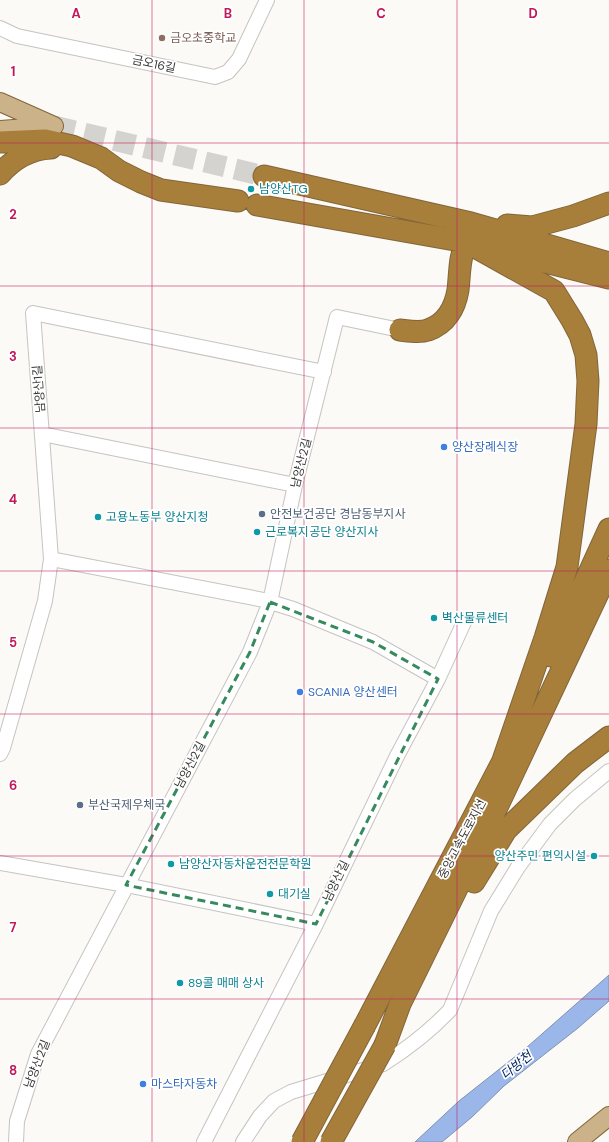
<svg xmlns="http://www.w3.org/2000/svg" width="609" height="1142" font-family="'DM Sans','Noto Sans KR',sans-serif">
  <rect width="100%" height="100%" fill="#fcfaf6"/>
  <path fill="#9bb7ea" stroke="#7e91b4" d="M 609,975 L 609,1001 L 578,1028 L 504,1086 L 472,1117 L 442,1142 L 415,1142 L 459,1101 L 526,1048 Z"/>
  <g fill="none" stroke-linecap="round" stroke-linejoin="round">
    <path stroke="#d5d3d0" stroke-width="21" stroke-dasharray="21 10" stroke-linecap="butt" d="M 54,126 L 264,176"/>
    <defs>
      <path id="minor" d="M 0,28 L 17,36 L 215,77 L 228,72 L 239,59 L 267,0
        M 42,434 L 295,485
        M 51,559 L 264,600 L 293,609 L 373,642 L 438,679
        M 0,754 L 3,748 L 45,601 L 51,559 L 33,313 L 324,372
        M 0,863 L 126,885 L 316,924
        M 16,1142 L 17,1121 L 38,1054 L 250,652 L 270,602 L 295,485 L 337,317 L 400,330
        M 204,1142 L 316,924 L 397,756 L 438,679 L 465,620
        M 243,1142 L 260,1116 L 274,1101 L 291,1092 L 383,1064 C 407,1049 431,1030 450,1010 L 491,911 L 518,867 L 550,824 L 575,799 L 609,771"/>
      <path id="major" d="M 0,102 L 54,126
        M 0,130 L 53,126
        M 577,1142 L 609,1116"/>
      <path id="highway" d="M 0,142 L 45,140 L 72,146 L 101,158 L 119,171 L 141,182 L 161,190 L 238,201
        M 0,174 C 13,159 31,149 51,148
        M 264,176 L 471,223 L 609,263
        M 257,205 L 466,242 L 609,278
        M 507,225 L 532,227 L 573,216 L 609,203
        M 400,330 C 409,331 420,333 428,330 C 446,324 455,308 458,290 C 460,273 459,258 466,242 L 554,291 L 572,320 L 580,335 L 586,355 L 588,381 L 586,424 L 567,567 L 545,638 L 500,769
        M 551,656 L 609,529
        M 474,882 L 506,830 L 575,763 L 609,737
        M 365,1025 L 506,755
        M 385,1045 L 400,1004 L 500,801 L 609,570"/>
    </defs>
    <use href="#minor" stroke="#c6c3c0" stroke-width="16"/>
    <use href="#major" stroke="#81663a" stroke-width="20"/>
    <use href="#highway" stroke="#81663a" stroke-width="23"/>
    <use href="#minor" stroke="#fff" stroke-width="14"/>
    <use href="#major" stroke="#cbb289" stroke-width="18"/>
    <use href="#highway" stroke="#a87e3b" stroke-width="21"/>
    <defs>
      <path id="highway-bridge" d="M 302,1142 L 365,1025
        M 331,1142 L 385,1045"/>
    </defs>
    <use href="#highway-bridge" stroke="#81663a" stroke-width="23" stroke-linecap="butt"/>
    <use href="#highway-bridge" stroke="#a87e3b" stroke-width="21"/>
  </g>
  <path fill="none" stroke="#368a5c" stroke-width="3" stroke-dasharray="8 5" stroke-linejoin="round" d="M 270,602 L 373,642 L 438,679 L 316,924 L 126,885 L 250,652 Z"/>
  <path fill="none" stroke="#c2185b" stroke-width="1" stroke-opacity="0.55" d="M 152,0 L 152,1142M 304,0 L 304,1142M 457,0 L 457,1142M 0,143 L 609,143M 0,286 L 609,286M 0,428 L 609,428M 0,571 L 609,571M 0,714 L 609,714M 0,856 L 609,856M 0,999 L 609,999"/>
  <circle fill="#8d6e63" stroke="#fff" stroke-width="1.5" cx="162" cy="38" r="4"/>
  <g fill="#0f9aa8" stroke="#fff" stroke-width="1.5">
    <circle cx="251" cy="189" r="4"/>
    <circle cx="98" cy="517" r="4"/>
    <circle cx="257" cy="532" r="4"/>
    <circle cx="434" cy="618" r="4"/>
    <circle cx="594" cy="856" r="4"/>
    <circle cx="171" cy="864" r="4"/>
    <circle cx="270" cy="894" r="4"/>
    <circle cx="180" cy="983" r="4"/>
  </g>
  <g fill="#3f7fe0" stroke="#fff" stroke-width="1.5">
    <circle cx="444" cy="447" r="4"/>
    <circle cx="300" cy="692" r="4"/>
    <circle cx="143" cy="1084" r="4"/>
  </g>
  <g fill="#5c6f8a" stroke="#fff" stroke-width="1.5">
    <circle cx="262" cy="514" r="4"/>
    <circle cx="80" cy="805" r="4"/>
  </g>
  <g text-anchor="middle" stroke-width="3.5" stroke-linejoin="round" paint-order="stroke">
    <g font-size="12" fill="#785e54" stroke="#fff" text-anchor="start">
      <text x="170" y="42">금오초중학교</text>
    </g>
    <g font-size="12" fill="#393837" stroke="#fff">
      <text transform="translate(154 64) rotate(12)" y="4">금오16길</text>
      <text transform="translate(39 389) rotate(-94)" y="4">남양산1길</text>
      <text transform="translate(301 463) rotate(-76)" y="4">남양산2길</text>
      <text transform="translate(190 765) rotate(-62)" y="4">남양산2길</text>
      <text transform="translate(462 839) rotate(-62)" y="4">중앙고속도로지선</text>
      <text transform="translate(336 881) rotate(-64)" y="4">남양산길</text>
      <text transform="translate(37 1064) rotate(-69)" y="4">남양산2길</text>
    </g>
    <g font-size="12" fill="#0d838f" stroke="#fff" text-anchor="start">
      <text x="259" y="193">남양산TG</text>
      <text x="106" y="521">고용노동부 양산지청</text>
      <text x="265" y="536">근로복지공단 양산지사</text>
      <text x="442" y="622">벽산물류센터</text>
      <text x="586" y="860" text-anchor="end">양산주민 편익시설</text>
      <text x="179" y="868">남양산자동차운전전문학원</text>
      <text x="278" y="898">대기실</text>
      <text x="188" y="987">89콜 매매 상사</text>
    </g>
    <g font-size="12" fill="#366cbe" stroke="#fff" text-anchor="start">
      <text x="452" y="451">양산장례식장</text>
      <text x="308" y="696">SCANIA 양산센터</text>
      <text x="151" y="1088">마스타자동차</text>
    </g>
    <g font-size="12" fill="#4e5e75" stroke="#fff" text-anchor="start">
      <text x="270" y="518">안전보건공단 경남동부지사</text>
      <text x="88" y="809">부산국제우체국</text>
    </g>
    <g font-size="13" font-style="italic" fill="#072660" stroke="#fff">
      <text transform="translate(516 1065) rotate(-39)" y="5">다방천</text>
    </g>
  </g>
  <g font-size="13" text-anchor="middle" font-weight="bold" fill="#c2185b" stroke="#fff" stroke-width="3.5" stroke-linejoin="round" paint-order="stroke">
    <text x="76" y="18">A</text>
    <text x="228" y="18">B</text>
    <text x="381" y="18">C</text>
    <text x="533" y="18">D</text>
    <text x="13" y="76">1</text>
    <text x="13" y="219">2</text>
    <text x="13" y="361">3</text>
    <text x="13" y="504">4</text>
    <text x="13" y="647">5</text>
    <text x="13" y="790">6</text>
    <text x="13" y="932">7</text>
    <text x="13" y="1075">8</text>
  </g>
</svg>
